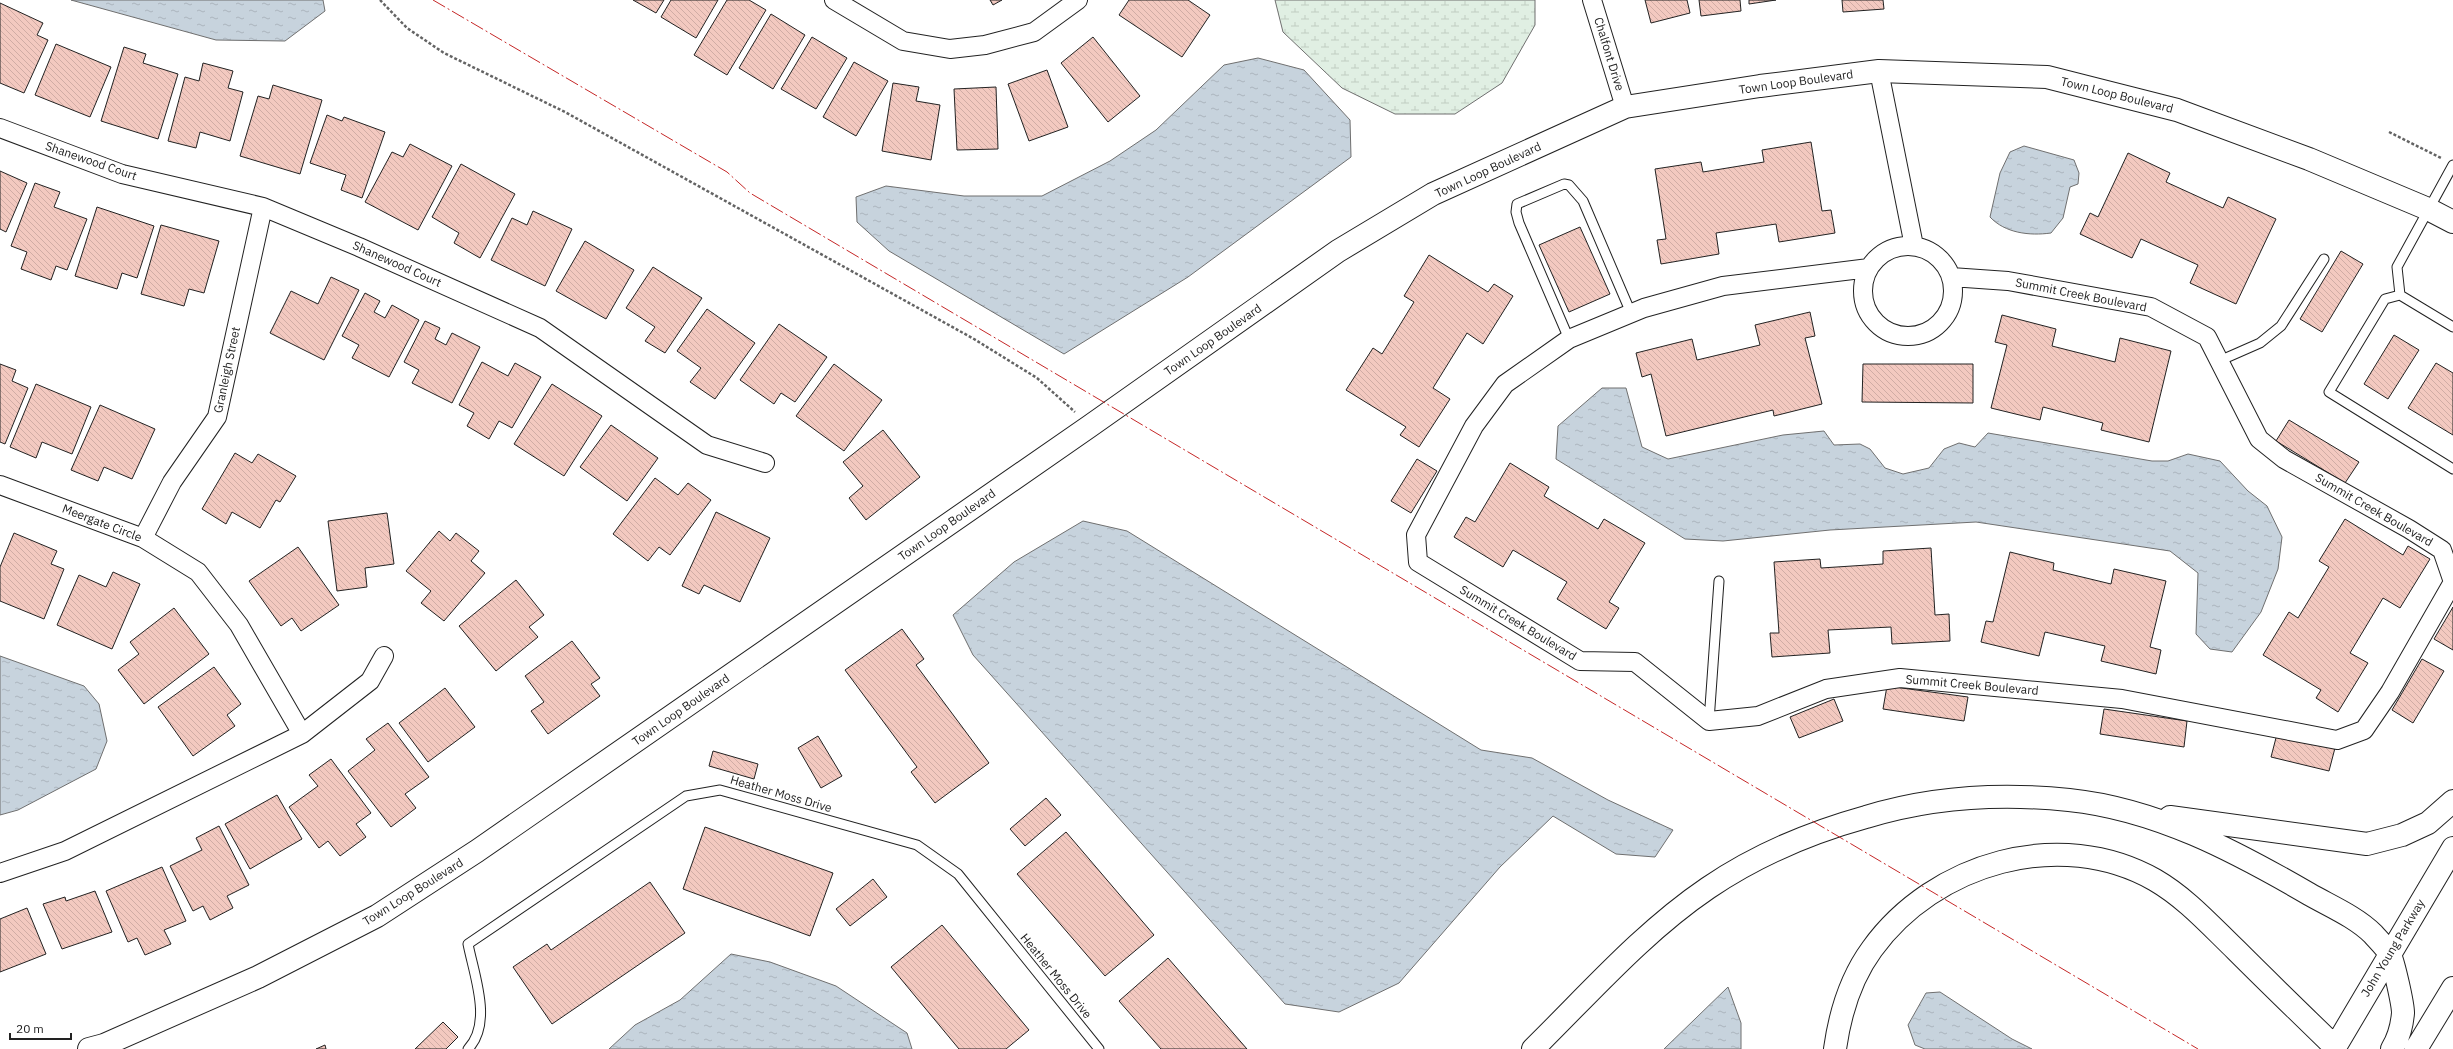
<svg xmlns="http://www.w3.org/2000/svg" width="2453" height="1049" font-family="'IBM Plex Sans',sans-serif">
  <defs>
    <pattern id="wetland-marsh" width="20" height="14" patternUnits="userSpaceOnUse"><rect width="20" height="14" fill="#e0efe3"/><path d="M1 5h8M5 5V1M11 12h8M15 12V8" fill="none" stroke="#c0cdc2"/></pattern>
    <pattern id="water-ripples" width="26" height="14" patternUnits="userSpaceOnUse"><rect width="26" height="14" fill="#c7d3dd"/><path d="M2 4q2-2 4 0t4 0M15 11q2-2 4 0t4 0" fill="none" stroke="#abb5bd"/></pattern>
    <pattern id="building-back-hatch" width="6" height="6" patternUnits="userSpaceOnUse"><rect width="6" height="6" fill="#f3c9c0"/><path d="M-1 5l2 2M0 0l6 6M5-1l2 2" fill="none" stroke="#d0aca5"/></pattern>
  </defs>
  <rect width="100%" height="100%" fill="#fff"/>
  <path fill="url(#wetland-marsh)" stroke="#6f6f6f" d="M 1275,0 L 1535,0 L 1535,25 L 1502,83 L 1455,114 L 1395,114 L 1342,88 L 1283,32 Z"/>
  <path fill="url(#water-ripples)" stroke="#6f6f6f" d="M 71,0 L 323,0 L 325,11 L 285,41 L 216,40 Z
    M 1258,58 L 1304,70 L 1350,120 L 1351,157 L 1188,277 L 1064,354 L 889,251 L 857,222 L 856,197 L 886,186 L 964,196 L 1042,196 L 1110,161 L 1156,130 L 1224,65 Z
    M 2024,146 L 2074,160 L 2079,173 L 2078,184 L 2070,187 L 2063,218 L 2051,233 C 2029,236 2005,233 1990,217 L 2000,173 L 2010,152 Z
    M 1602,388 L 1626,388 L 1642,447 L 1668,459 L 1783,435 L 1824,431 L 1834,445 L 1860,444 L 1870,449 L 1885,468 L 1903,474 L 1929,468 L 1944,449 L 1959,443 L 1975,447 L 1988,433 L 2152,461 L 2168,461 L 2188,454 L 2220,461 L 2248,491 L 2267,506 L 2282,537 L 2278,569 L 2261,612 L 2232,652 L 2210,649 L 2196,634 L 2198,573 L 2170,551 L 1976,522 L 1830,530 L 1723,541 L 1685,539 L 1556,459 L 1558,426 Z
    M 1083,521 L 1127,531 L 1481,750 L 1532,758 L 1608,800 L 1673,830 L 1655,857 L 1616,854 L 1553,816 L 1500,867 L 1399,983 L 1339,1012 L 1285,1004 L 973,655 L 953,615 L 1014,562 Z
    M 0,656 L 84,686 L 99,704 L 107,741 L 96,769 L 18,810 L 0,815 Z
    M 731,954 L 770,962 L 836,986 L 907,1033 L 912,1049 L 609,1049 L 635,1025 L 680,1000 Z
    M 1728,987 L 1741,1023 L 1741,1049 L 1664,1049 Z
    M 1940,992 L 2012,1039 L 2032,1049 L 1925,1049 L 1915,1045 L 1908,1025 L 1926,993 Z"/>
  <path fill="url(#building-back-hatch)" stroke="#222" d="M 633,0 L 664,0 L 656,13 Z
    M 671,0 L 718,0 L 696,38 L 661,17 Z
    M 727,0 L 749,0 L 766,10 L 727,75 L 694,55 Z
    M 990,0 L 1002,0 L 993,5 Z
    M 1129,0 L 1188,0 L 1210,15 L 1182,57 L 1119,15 Z
    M 1645,0 L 1687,0 L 1690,13 L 1651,23 Z
    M 1699,0 L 1740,0 L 1741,11 L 1701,16 Z
    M 1749,0 L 1776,0 L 1749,4 Z
    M 1842,0 L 1883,0 L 1884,9 L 1843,12 Z
    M 0,3 L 43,23 L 37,35 L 48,40 L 24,93 L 0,83 Z
    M 771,14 L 805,35 L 773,89 L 739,68 Z
    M 812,37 L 847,58 L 816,109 L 781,89 Z
    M 1093,37 L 1140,96 L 1108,122 L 1061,63 Z
    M 56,44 L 111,67 L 90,117 L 35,95 Z
    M 124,47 L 146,54 L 143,63 L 178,74 L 158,139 L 101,121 Z
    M 854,62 L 888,81 L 856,136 L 823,117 Z
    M 203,63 L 233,71 L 228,88 L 243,92 L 230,141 L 200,132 L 196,148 L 168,141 L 185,77 L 199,81 Z
    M 1047,70 L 1068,127 L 1029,141 L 1008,84 Z
    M 893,83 L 919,87 L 916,101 L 940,105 L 931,160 L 882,151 Z
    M 273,85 L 322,100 L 300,174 L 240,156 L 258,96 L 269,99 Z
    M 996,87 L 998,149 L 957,150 L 954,89 Z
    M 327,115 L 342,121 L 344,117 L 385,132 L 362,198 L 341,190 L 346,175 L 310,163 Z
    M 1811,142 L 1822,211 L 1831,210 L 1835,233 L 1779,242 L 1776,224 L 1716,233 L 1719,254 L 1661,264 L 1657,240 L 1666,239 L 1655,169 L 1701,162 L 1703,172 L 1764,162 L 1762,150 Z
    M 410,144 L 452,166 L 418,230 L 365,202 L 392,152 L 403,157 Z
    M 2128,153 L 2170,173 L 2166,182 L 2223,208 L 2228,197 L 2276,219 L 2236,304 L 2190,283 L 2198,265 L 2141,239 L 2132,258 L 2080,234 L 2090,213 L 2098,217 Z
    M 461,164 L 515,194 L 480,258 L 454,243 L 459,233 L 432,217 Z
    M 0,171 L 27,183 L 6,232 L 0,229 Z
    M 35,183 L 60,192 L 54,207 L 87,219 L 67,270 L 56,266 L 51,280 L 21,269 L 27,252 L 11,246 Z
    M 97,207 L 154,226 L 137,278 L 122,273 L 117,289 L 75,276 Z
    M 533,211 L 572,229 L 545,286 L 491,260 L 512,218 L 527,225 Z
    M 161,225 L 219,241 L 204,293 L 189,289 L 184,306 L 141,294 Z
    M 1580,227 L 1610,294 L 1569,312 L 1539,245 Z
    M 585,241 L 634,270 L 606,319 L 556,291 Z
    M 2341,251 L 2363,264 L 2322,332 L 2300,319 Z
    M 1429,255 L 1488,292 L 1494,284 L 1513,296 L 1483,344 L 1467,333 L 1433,388 L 1450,399 L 1419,447 L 1400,435 L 1406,427 L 1346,390 L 1373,348 L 1382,354 L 1414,302 L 1404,296 Z
    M 653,267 L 702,298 L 665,353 L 645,341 L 655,327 L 626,308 Z
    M 331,277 L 359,290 L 324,360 L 270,333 L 291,291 L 318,304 Z
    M 365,293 L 380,301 L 374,312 L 385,318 L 392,305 L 419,320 L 389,377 L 352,358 L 359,345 L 342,336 Z
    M 707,309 L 755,343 L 715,399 L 690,382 L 701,368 L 677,351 Z
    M 1810,312 L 1815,336 L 1805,338 L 1822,404 L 1774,416 L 1773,410 L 1666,436 L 1651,374 L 1642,377 L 1636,353 L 1692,339 L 1697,360 L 1760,345 L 1755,325 Z
    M 2002,315 L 2056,329 L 2052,346 L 2115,362 L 2120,338 L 2171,351 L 2149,442 L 2101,430 L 2103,423 L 2043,407 L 2040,420 L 1991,408 L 2007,345 L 1995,342 Z
    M 425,321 L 440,328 L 435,339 L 446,345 L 452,333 L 480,347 L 452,403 L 412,383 L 419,370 L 404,362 Z
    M 779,324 L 827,357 L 795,402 L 781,393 L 774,404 L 740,380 Z
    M 2394,335 L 2419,350 L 2388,399 L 2364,384 Z
    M 482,362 L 508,376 L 515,363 L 541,377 L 512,428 L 499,421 L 489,439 L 467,426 L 474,413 L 459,405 Z
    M 2436,363 L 2453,373 L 2453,435 L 2408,408 Z
    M 0,364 L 16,370 L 12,381 L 28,388 L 5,444 L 0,442 Z
    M 834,364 L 882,400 L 844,451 L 796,416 Z
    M 1863,364 L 1973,364 L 1973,403 L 1862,402 Z
    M 36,384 L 91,407 L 72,454 L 42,442 L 36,458 L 10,447 Z
    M 552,384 L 602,416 L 564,476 L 514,444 Z
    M 100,405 L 155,429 L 132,479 L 104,467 L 98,481 L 71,470 Z
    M 2289,420 L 2359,462 L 2345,483 L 2276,441 Z
    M 611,425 L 658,458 L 627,501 L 580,467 Z
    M 883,430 L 920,477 L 866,520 L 849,498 L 863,486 L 843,462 Z
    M 235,453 L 252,463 L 258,454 L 296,476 L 280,502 L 276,500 L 260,528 L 232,512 L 226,524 L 202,509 Z
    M 1417,459 L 1437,471 L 1411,513 L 1391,501 Z
    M 1510,463 L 1549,487 L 1544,496 L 1598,529 L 1604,519 L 1645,543 L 1609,602 L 1619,608 L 1606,629 L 1557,599 L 1567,582 L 1513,550 L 1503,567 L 1454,537 L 1466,517 L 1475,522 Z
    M 655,478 L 678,495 L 688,483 L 711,500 L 670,555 L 659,547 L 648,561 L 613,534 Z
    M 716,512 L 770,538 L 740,602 L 704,585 L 699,594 L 682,586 Z
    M 387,513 L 394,564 L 365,568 L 367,587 L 337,591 L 328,521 Z
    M 2345,519 L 2403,555 L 2408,546 L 2430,559 L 2400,608 L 2383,598 L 2350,653 L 2368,663 L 2338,712 L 2316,698 L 2321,690 L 2263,655 L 2289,612 L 2298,618 L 2329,567 L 2319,561 Z
    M 439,531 L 450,541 L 456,533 L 479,551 L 471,561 L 485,573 L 444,621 L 421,603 L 431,591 L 406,571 Z
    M 14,533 L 57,551 L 51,564 L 64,569 L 44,619 L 0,601 L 0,567 Z
    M 298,547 L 339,605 L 301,631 L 292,618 L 281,626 L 249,581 Z
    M 1931,548 L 1935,615 L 1949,614 L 1950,641 L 1892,644 L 1891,627 L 1828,630 L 1830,653 L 1772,657 L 1770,633 L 1779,633 L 1774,562 L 1820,559 L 1821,568 L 1883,564 L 1883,551 Z
    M 2010,552 L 2054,563 L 2053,570 L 2111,584 L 2114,569 L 2166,581 L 2150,647 L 2161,650 L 2156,674 L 2101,661 L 2105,646 L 2045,632 L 2039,656 L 1981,642 L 1986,621 L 1993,622 Z
    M 113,572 L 140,584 L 112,649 L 57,625 L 79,575 L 106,587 Z
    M 516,580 L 544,615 L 529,627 L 538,637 L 496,671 L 459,626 Z
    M 2453,607 L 2453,650 L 2434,639 Z
    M 174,608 L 209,654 L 144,704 L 118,670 L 139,654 L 130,642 Z
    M 902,629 L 924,659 L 916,665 L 989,763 L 935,803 L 911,772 L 917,767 L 845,670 Z
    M 572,641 L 600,678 L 591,684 L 600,696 L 548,734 L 531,711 L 544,702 L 525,676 Z
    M 2422,659 L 2444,671 L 2413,723 L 2392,710 Z
    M 214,667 L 241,704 L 227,715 L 235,726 L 193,756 L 158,707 Z
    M 1887,686 L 1968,697 L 1964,721 L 1883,709 Z
    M 445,688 L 475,727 L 428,762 L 399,723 Z
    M 1834,699 L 1843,721 L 1799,738 L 1790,717 Z
    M 2104,709 L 2187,721 L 2184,747 L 2100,734 Z
    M 388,723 L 429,777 L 405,794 L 416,808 L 391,827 L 348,771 L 375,750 L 366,739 Z
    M 2277,734 L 2335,748 L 2329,771 L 2271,757 Z
    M 818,736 L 842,776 L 821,788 L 798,748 Z
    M 713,751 L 758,764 L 754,779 L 709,766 Z
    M 331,759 L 371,813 L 356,824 L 366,837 L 340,856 L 328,841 L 319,848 L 289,807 L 318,786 L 309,775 Z
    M 277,795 L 302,839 L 250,869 L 225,824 Z
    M 1046,798 L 1061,815 L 1025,846 L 1010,829 Z
    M 219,826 L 249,885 L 227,896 L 233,908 L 210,920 L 203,906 L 193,911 L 170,866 L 202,850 L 196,838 Z
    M 705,827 L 833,873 L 810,936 L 683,889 Z
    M 1066,832 L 1154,935 L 1105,976 L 1017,874 Z
    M 162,867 L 186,921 L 164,930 L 171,944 L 145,955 L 137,938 L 128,942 L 106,891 Z
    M 873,879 L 887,897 L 850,926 L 836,909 Z
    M 650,882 L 685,933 L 552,1024 L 513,967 L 547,944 L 551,950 Z
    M 95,891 L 112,932 L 62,949 L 43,904 L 65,897 L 66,901 Z
    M 27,908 L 46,954 L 0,972 L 0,919 Z
    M 942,925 L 1029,1030 L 1006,1049 L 959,1049 L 891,967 Z
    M 1168,958 L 1247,1049 L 1161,1049 L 1119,1001 Z
    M 443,1022 L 458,1037 L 446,1049 L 415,1049 Z
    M 325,1045 L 326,1049 L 316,1049 Z"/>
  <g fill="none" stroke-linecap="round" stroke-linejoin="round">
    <defs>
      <path id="lane" d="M 2453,165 L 2397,267 L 2400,295 L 2453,327
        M 2400,295 L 2385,299 L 2329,392 L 2453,469
        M 1569,339 L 1519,223 L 1516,212 L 1517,204 L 1564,184 L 1569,185 L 1583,201 L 1631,313
        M 2219,361 L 2260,343 L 2281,326 L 2324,259
        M 1709,721 L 1719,581
        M 468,1049 C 493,1023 474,975 468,944 L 686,796 L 720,790 L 917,845 L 958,874 L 1099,1049"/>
      <path id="street" d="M 834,0 L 903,41 L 950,49 L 985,45 L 1034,32 L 1078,0
        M 1592,0 L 1625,107
        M 1879,71 L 1914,246
        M 0,128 L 122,174 L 263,207 L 359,247 L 540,328 L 707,445 L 765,463
        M1863 291a45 45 0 1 1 90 0a45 45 0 1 1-90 0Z
        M 1869,268 L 1723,286 L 1644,308 L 1569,339 L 1505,384 L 1474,426 L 1416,535 L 1418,562 L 1580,661 L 1635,662 L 1709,721 L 1758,716 L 1826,689 L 1900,678 L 2122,699 L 2337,740 L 2364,730 L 2390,692 L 2453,582 L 2442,550 L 2409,529 L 2284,459 L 2259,439 L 2207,337 L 2151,307 L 2008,281 L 1951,277
        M 0,485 L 143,538 L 198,572 L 239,625 L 302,734
        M 143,538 L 172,482 L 217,417 L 263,207
        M 0,873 L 65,851 L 302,734 L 370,681 L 384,656"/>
      <path id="secondary" d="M 89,1049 L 104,1045 L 258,977 L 377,916 L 477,851 L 1090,426 L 1338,251 L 1433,194 L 1625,107 L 1760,86 L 1879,71 L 2047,77 L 2177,110 L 2309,159 L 2428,209 L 2453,222"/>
      <path id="highway" d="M 2170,817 L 2367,844 L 2402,835 L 2428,823 L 2453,801
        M 1533,1049 C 1589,994 1643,932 1708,888 C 1755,856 1812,832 1866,817 C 1931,797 2001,793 2069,800 C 2156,809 2235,851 2309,894 C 2330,906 2356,917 2373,934 C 2378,940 2387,948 2390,955 C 2394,964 2403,1004 2403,1013 C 2402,1025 2398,1039 2392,1049
        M 1835,1049 C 1840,1013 1850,979 1872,949 C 1934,863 2060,826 2155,880 C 2186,898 2210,925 2236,950 C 2269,983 2302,1015 2335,1047
        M 2334,1049 L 2453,848
        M 2416,1049 L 2453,988"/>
    </defs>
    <use href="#lane" stroke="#222" stroke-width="11"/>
    <use href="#street" stroke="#222" stroke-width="20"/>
    <use href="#secondary" stroke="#222" stroke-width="24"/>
    <use href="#highway" stroke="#222" stroke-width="24"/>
    <path stroke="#646464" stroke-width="2.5" stroke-dasharray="3 2" stroke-linecap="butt" d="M 380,0 L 407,28 L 444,53 L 565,112 L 974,339 L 1037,378 L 1075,412
      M 2389,132 L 2441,158"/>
    <use href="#lane" stroke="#fff" stroke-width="9"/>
    <use href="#street" stroke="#fff" stroke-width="18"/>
    <use href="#secondary" stroke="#fff" stroke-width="22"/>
    <use href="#highway" stroke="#fff" stroke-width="22"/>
    <path stroke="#c62828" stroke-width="1" stroke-dasharray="14 3 2 3" stroke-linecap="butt" d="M 433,0 L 727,172 L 750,193 L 2198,1049"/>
  </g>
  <g text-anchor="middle" stroke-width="3" stroke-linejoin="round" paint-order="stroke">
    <g font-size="12" fill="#222" stroke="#fff">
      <text transform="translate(1609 54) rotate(73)" y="4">Chalfont Drive</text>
      <text transform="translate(1796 82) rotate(-8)" y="4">Town Loop Boulevard</text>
      <text transform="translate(2117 95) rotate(14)" y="4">Town Loop Boulevard</text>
      <text transform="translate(91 161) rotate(19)" y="4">Shanewood Court</text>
      <text transform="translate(1488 170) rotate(-25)" y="4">Town Loop Boulevard</text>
      <text transform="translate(397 264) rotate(24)" y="4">Shanewood Court</text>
      <text transform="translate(2081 295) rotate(11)" y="4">Summit Creek Boulevard</text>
      <text transform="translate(1213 340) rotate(-35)" y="4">Town Loop Boulevard</text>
      <text transform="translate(227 370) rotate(-78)" y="4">Granleigh Street</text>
      <text transform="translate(2374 510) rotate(30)" y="4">Summit Creek Boulevard</text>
      <text transform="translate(102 523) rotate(21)" y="4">Meergate Circle</text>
      <text transform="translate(947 525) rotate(-35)" y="4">Town Loop Boulevard</text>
      <text transform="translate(1518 623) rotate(31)" y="4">Summit Creek Boulevard</text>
      <text transform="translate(1972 685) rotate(5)" y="4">Summit Creek Boulevard</text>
      <text transform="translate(681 710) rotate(-35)" y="4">Town Loop Boulevard</text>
      <text transform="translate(781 794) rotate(16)" y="4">Heather Moss Drive</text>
      <text transform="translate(413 892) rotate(-32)" y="4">Town Loop Boulevard</text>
      <text transform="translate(2393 948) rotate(-59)" y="4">John Young Parkway</text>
      <text transform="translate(1056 976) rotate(51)" y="4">Heather Moss Drive</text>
    </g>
  </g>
  <path d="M10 1033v6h61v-6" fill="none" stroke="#222222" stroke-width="2"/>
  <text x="16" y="1033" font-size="12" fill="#222222" stroke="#ffffff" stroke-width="3" paint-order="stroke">20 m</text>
</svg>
